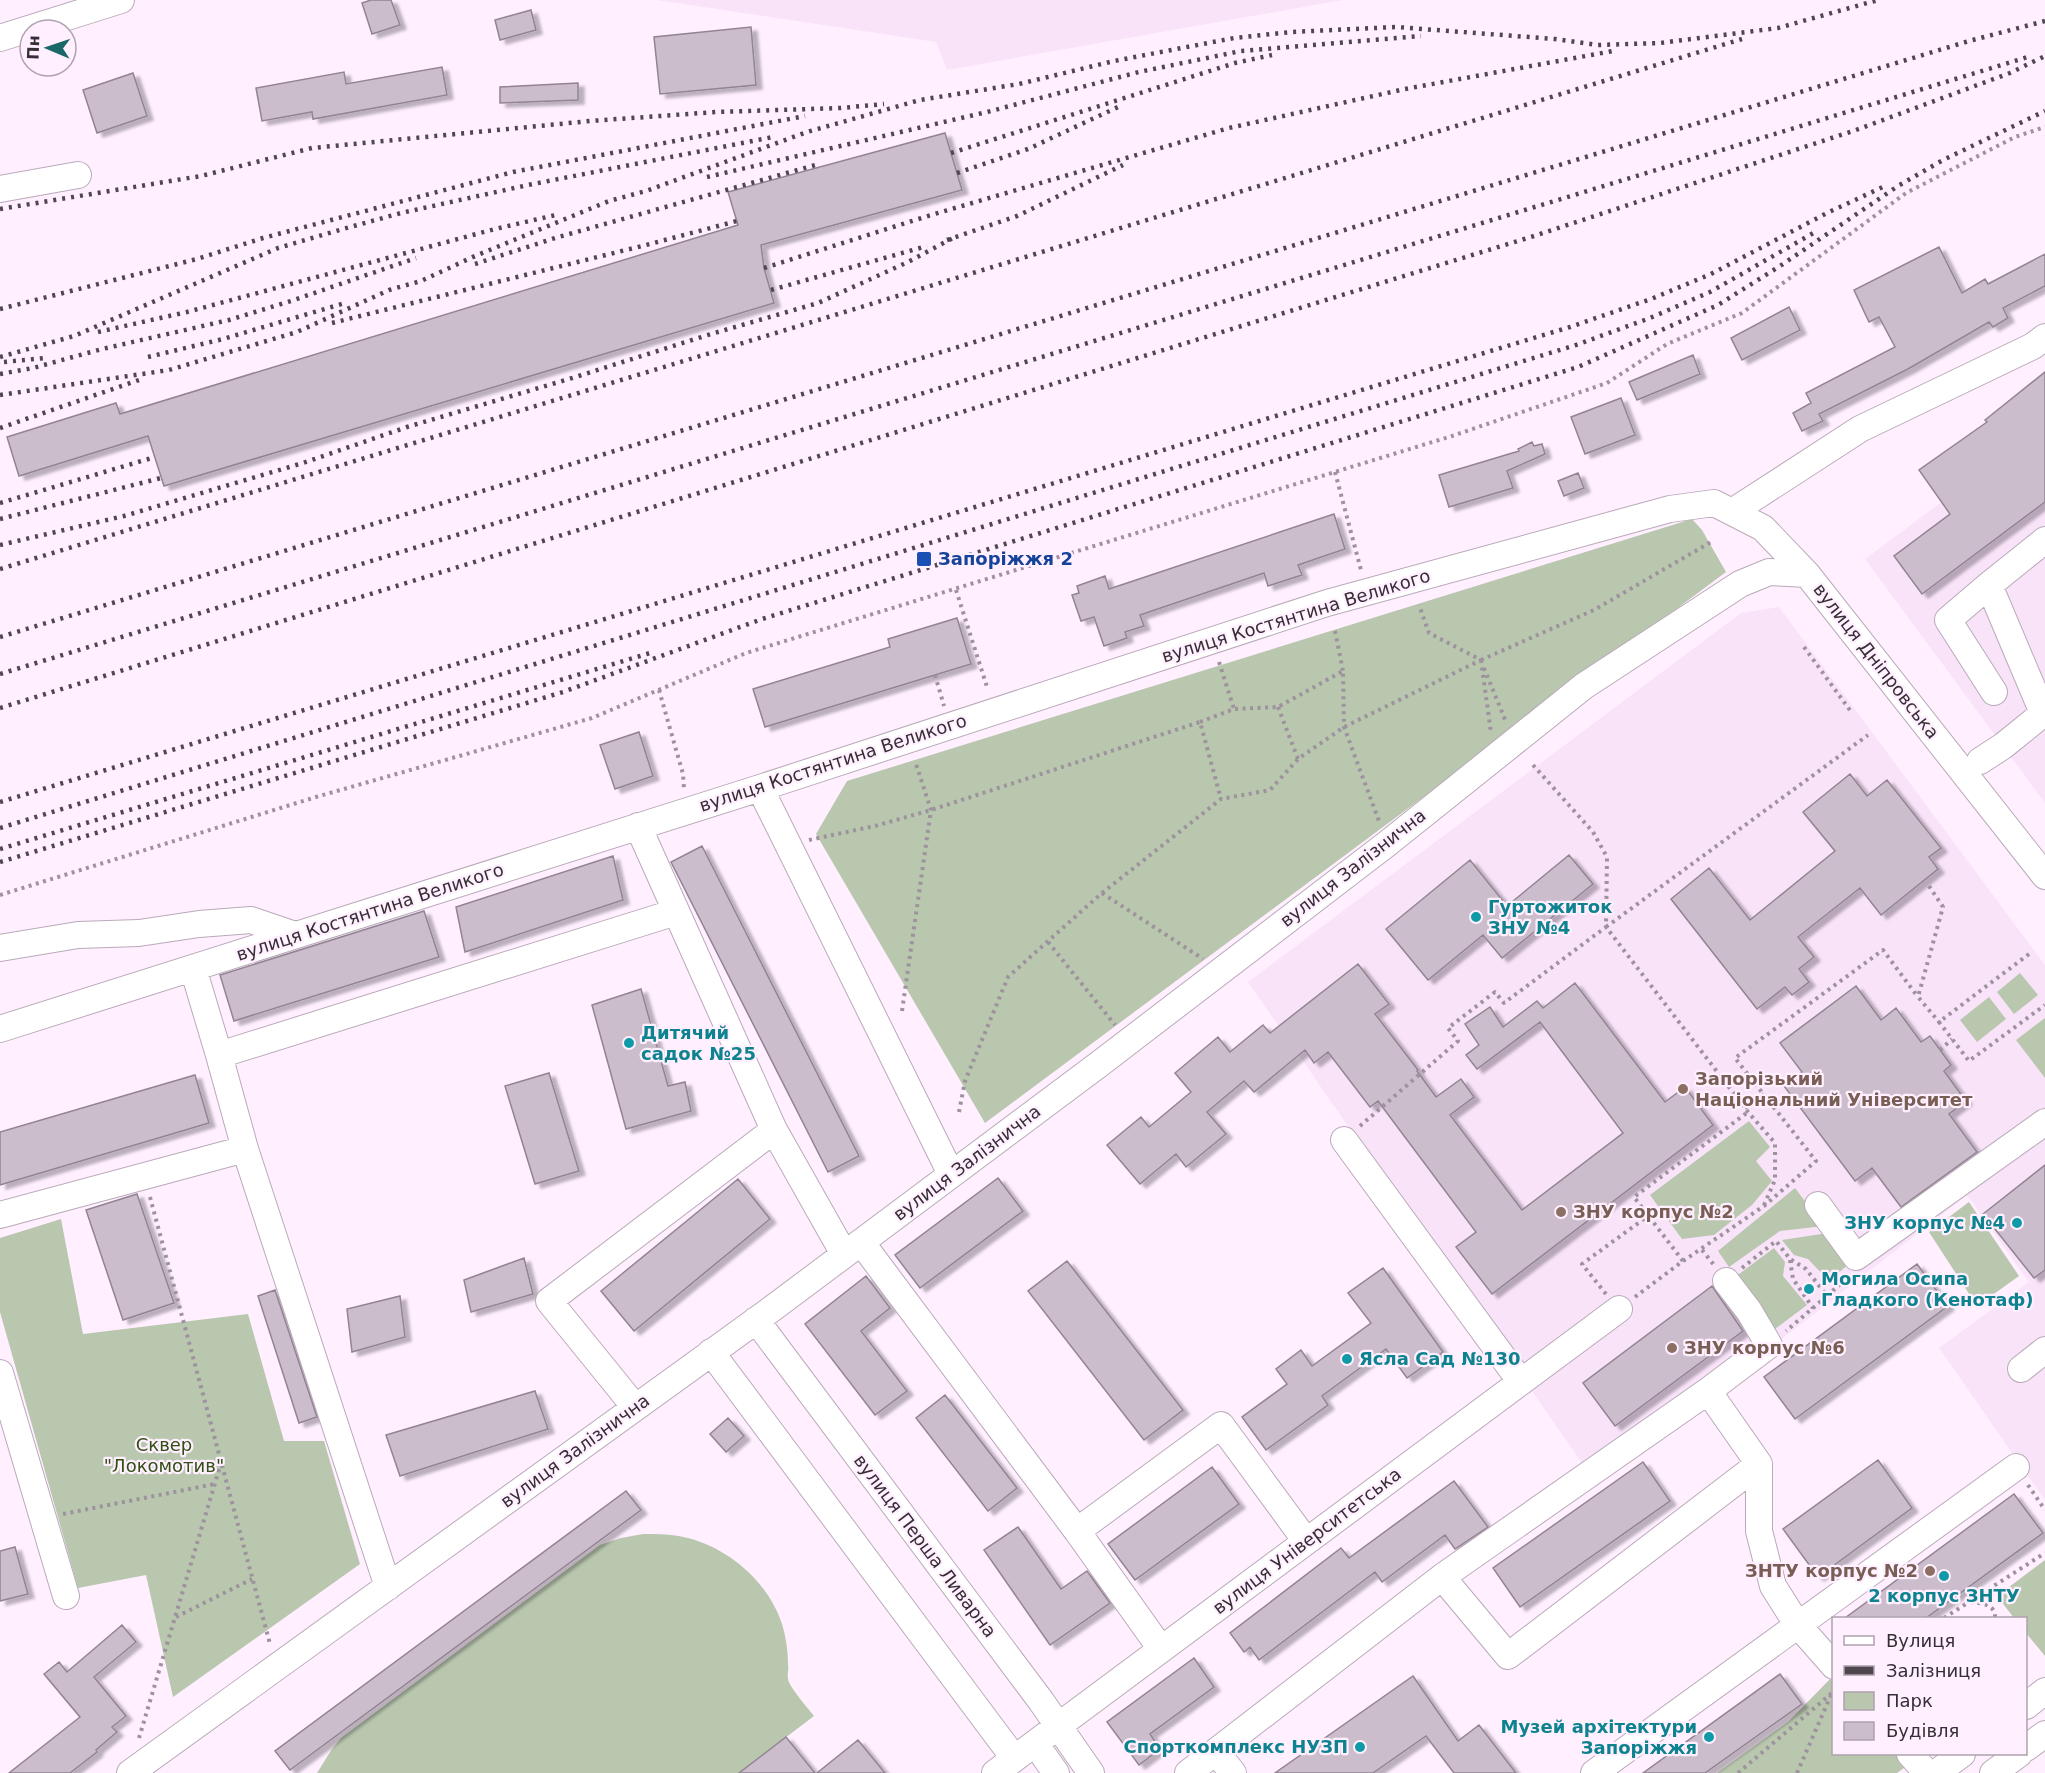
<svg xmlns="http://www.w3.org/2000/svg" width="2045" height="1773" font-family="'DejaVu Sans',sans-serif">
  <defs>
    <filter id="shadow"><feDropShadow dx="6" dy="4" stdDeviation="1.5" flood-color="#0004"/></filter>
  </defs>
  <rect width="100%" height="100%" fill="#ffefff"/>
  <path fill="#f9e3f9" d="M 657,0 L 1343,0 L 947,70 L 936,42 Z
    M 2045,425 L 2045,803 L 1865,559 Z
    M 1779,607 L 2045,965 L 2045,1500 L 1939,1348 L 2029,1282 L 1967,1195 L 1737,1374 L 1591,1476 L 1248,982 L 1741,613 Z"/>
  <path fill="#b8c7ae" d="M 1692,519 L 1702,530 L 1726,572 L 985,1123 L 816,834 L 847,781 Z
    M 2020,973 L 2038,995 L 2014,1014 L 1997,992 Z
    M 1989,997 L 2006,1019 L 1977,1042 L 1960,1020 Z
    M 2045,1018 L 2045,1078 L 2016,1040 Z
    M 1749,1121 L 1770,1147 L 1756,1161 L 1772,1181 L 1752,1205 L 1714,1235 L 1682,1239 L 1650,1195 Z
    M 1795,1188 L 1824,1226 L 1780,1231 L 1729,1267 L 1718,1251 Z
    M 1969,1202 L 2019,1276 L 1977,1306 L 1929,1232 Z
    M 61,1219 L 83,1334 L 248,1314 L 284,1441 L 324,1441 L 360,1564 L 173,1697 L 146,1575 L 78,1588 L 0,1312 L 0,1238 Z
    M 1828,1233 L 1851,1262 L 1829,1281 L 1808,1259 L 1794,1255 L 1782,1240 Z
    M 1774,1248 L 1785,1262 L 1783,1276 L 1807,1305 L 1771,1332 L 1731,1280 Z
    M 643,1534 C 658,1534 673,1534 688,1538 C 730,1549 768,1582 782,1624 C 786,1637 788,1651 788,1665 C 789,1669 787,1674 788,1679 C 789,1687 808,1708 814,1716 L 739,1773 L 317,1773 L 332,1749 L 341,1738 L 600,1545 L 621,1538 Z
    M 2045,1560 L 2045,1656 L 2026,1633 L 2026,1618 L 2014,1618 L 1997,1596 Z
    M 1830,1679 L 1834,1683 L 1834,1754 L 1898,1754 L 1908,1765 L 1897,1773 L 1717,1773 L 1789,1721 Z"/>
  <path fill="#ccbdcc" stroke="#928492" stroke-width="1.5" filter="url(#shadow)" d="M 371,0 L 391,0 L 400,25 L 372,34 L 362,3 Z
    M 531,10 L 536,30 L 500,40 L 495,20 Z
    M 751,27 L 756,85 L 660,94 L 654,37 Z
    M 442,67 L 447,95 L 313,119 L 312,112 L 262,121 L 256,88 L 344,72 L 346,84 Z
    M 133,73 L 147,116 L 97,133 L 83,90 Z
    M 578,83 L 578,100 L 500,103 L 500,87 Z
    M 945,133 L 962,190 L 761,245 L 764,268 L 774,303 L 164,486 L 148,436 L 19,476 L 7,437 L 116,403 L 120,414 L 738,225 L 728,192 Z
    M 1939,247 L 1962,293 L 1985,279 L 1988,284 L 2045,254 L 2045,286 L 2003,308 L 2008,318 L 1993,327 L 1989,322 L 1908,369 L 1819,414 L 1823,421 L 1802,431 L 1793,413 L 1811,403 L 1806,393 L 1895,347 L 1879,317 L 1869,322 L 1854,290 Z
    M 1789,307 L 1800,330 L 1742,360 L 1731,338 Z
    M 1693,355 L 1700,374 L 1637,400 L 1629,382 Z
    M 2045,372 L 2045,502 L 1922,594 L 1894,556 L 1950,514 L 1919,470 L 1987,422 L 1985,420 Z
    M 1621,398 L 1635,435 L 1585,454 L 1571,417 Z
    M 1532,442 L 1534,446 L 1542,444 L 1545,454 L 1507,471 L 1513,488 L 1449,507 L 1439,475 L 1519,451 L 1518,449 Z
    M 1578,473 L 1584,488 L 1564,496 L 1558,481 Z
    M 1334,514 L 1345,549 L 1298,565 L 1302,575 L 1268,586 L 1264,573 L 1140,615 L 1144,626 L 1125,632 L 1127,638 L 1104,646 L 1094,617 L 1081,621 L 1072,595 L 1079,593 L 1077,586 L 1105,576 L 1109,589 Z
    M 957,618 L 971,664 L 765,727 L 753,689 L 890,647 L 888,639 Z
    M 639,732 L 653,776 L 615,789 L 600,745 Z
    M 1850,774 L 1867,796 L 1887,780 L 1941,848 L 1929,857 L 1938,869 L 1881,915 L 1860,888 L 1798,937 L 1814,957 L 1799,969 L 1809,982 L 1792,995 L 1785,987 L 1757,1009 L 1671,899 L 1709,868 L 1750,920 L 1835,851 L 1803,812 Z
    M 702,846 L 859,1156 L 828,1172 L 671,862 Z
    M 1569,855 L 1593,884 L 1502,958 L 1483,935 L 1428,980 L 1386,929 L 1470,860 L 1507,906 Z
    M 613,856 L 623,900 L 465,952 L 456,907 Z
    M 424,911 L 439,957 L 234,1021 L 220,975 Z
    M 1358,964 L 1389,1004 L 1375,1014 L 1418,1070 L 1417,1071 L 1436,1097 L 1461,1079 L 1474,1097 L 1450,1115 L 1522,1210 L 1623,1133 L 1540,1022 L 1477,1069 L 1466,1055 L 1479,1045 L 1465,1024 L 1490,1007 L 1503,1027 L 1537,1001 L 1543,1008 L 1575,983 L 1665,1102 L 1685,1087 L 1713,1125 L 1492,1294 L 1456,1247 L 1476,1232 L 1378,1101 L 1370,1107 L 1328,1052 L 1314,1063 L 1305,1050 L 1254,1092 L 1244,1081 L 1207,1112 L 1226,1134 L 1186,1167 L 1176,1154 L 1140,1184 L 1107,1145 L 1141,1117 L 1149,1127 L 1191,1092 L 1175,1073 L 1218,1037 L 1230,1052 L 1263,1025 L 1270,1033 Z
    M 1856,986 L 1881,1020 L 1896,1008 L 1921,1042 L 1930,1036 L 1951,1065 L 1944,1071 L 1966,1101 L 1949,1114 L 1977,1152 L 1901,1207 L 1872,1168 L 1855,1181 L 1784,1086 L 1802,1072 L 1780,1043 Z
    M 641,989 L 668,1086 L 685,1082 L 691,1111 L 626,1129 L 592,1005 Z
    M 549,1073 L 579,1171 L 535,1184 L 505,1086 Z
    M 195,1075 L 209,1123 L 0,1185 L 0,1132 Z
    M 2045,1165 L 2045,1270 L 2034,1278 L 1983,1214 Z
    M 998,1178 L 1023,1211 L 920,1288 L 895,1255 Z
    M 738,1179 L 770,1219 L 634,1331 L 601,1291 Z
    M 137,1194 L 174,1303 L 123,1320 L 86,1210 Z
    M 524,1258 L 533,1294 L 471,1312 L 464,1280 Z
    M 1067,1261 L 1183,1410 L 1144,1440 L 1028,1291 Z
    M 1917,1264 L 1948,1306 L 1795,1419 L 1764,1377 Z
    M 1383,1268 L 1443,1352 L 1407,1378 L 1386,1349 L 1322,1396 L 1328,1405 L 1266,1450 L 1242,1417 L 1287,1384 L 1276,1369 L 1301,1350 L 1312,1366 L 1371,1323 L 1348,1293 Z
    M 866,1276 L 890,1308 L 861,1331 L 907,1391 L 875,1415 L 805,1324 Z
    M 1712,1286 L 1743,1331 L 1615,1426 L 1583,1383 Z
    M 275,1290 L 317,1417 L 299,1423 L 258,1296 Z
    M 400,1296 L 405,1337 L 352,1352 L 347,1309 Z
    M 535,1391 L 548,1429 L 400,1476 L 386,1435 Z
    M 945,1395 L 1017,1488 L 988,1511 L 916,1418 Z
    M 728,1418 L 744,1436 L 726,1452 L 710,1434 Z
    M 1878,1460 L 1912,1508 L 1818,1577 L 1783,1529 Z
    M 1643,1462 L 1670,1501 L 1520,1607 L 1493,1568 Z
    M 1212,1467 L 1239,1504 L 1135,1580 L 1108,1544 Z
    M 1454,1481 L 1488,1527 L 1455,1549 L 1445,1535 L 1382,1582 L 1375,1572 L 1259,1660 L 1250,1647 L 1244,1652 L 1230,1633 L 1341,1548 L 1349,1558 Z
    M 626,1491 L 641,1510 L 290,1770 L 275,1751 Z
    M 2014,1494 L 2043,1533 L 1926,1618 L 1845,1618 Z
    M 1018,1527 L 1061,1589 L 1087,1571 L 1110,1603 L 1050,1645 L 984,1550 Z
    M 15,1547 L 28,1594 L 0,1601 L 0,1551 Z
    M 122,1625 L 136,1642 L 94,1677 L 126,1716 L 112,1727 L 117,1732 L 96,1750 L 97,1752 L 70,1773 L 9,1773 L 80,1717 L 44,1674 L 59,1662 L 67,1672 Z
    M 1194,1658 L 1214,1687 L 1150,1734 L 1160,1749 L 1139,1765 L 1107,1722 Z
    M 1780,1674 L 1802,1704 L 1705,1773 L 1643,1773 Z
    M 1413,1676 L 1458,1741 L 1479,1725 L 1516,1773 L 1454,1773 L 1426,1736 L 1373,1773 L 1275,1773 Z
    M 786,1737 L 815,1773 L 739,1773 Z
    M 858,1740 L 885,1773 L 817,1773 Z"/>
  <g fill="none" stroke-linecap="round" stroke-linejoin="round">
    <defs>
      <path id="minor" d="M 0,38 L 121,0
        M 0,189 L 78,175
        M 1732,512 L 1860,429 L 2033,346 L 2045,337
        M 1989,585 L 2045,540
        M 1994,692 L 1948,620 L 1989,585 L 2043,713
        M 1980,761 L 2003,746 L 2045,712
        M 760,788 L 951,1174
        M 638,826 L 774,1130 L 844,1254
        M 0,948 L 78,935 L 139,933 L 199,924 L 251,920 L 295,935
        M 193,968 L 219,1055 L 676,912
        M 0,1029 L 760,788 L 1327,603 L 1670,509 L 1714,503 L 1763,528 L 1807,574 L 2045,876
        M 1344,1140 L 1521,1382
        M 245,1149 L 388,1587
        M 1818,1205 L 1856,1257 L 2045,1122
        M 0,1215 L 245,1149 L 219,1055
        M 861,1242 L 1077,1531
        M 1726,1281 L 1749,1311 L 1769,1345 L 1708,1391 L 1759,1464 L 1759,1531 L 1773,1586 L 1797,1624 L 1834,1666
        M 756,1320 L 1041,1701 L 1091,1773
        M 711,1352 L 1014,1758
        M 2021,1369 L 2045,1350
        M 0,1373 L 66,1596
        M 635,1407 L 549,1301 L 774,1130
        M 1442,1577 L 1708,1391
        M 1161,1649 L 1077,1531 L 1221,1425 L 1306,1541
        M 2026,1706 L 2045,1691
        M 2026,1748 L 2045,1734
        M 1216,1752 L 1233,1773
        M 1910,1754 L 1927,1773
        M 1044,1756 L 1056,1773
        M 130,1773 L 769,1311 L 1098,1065 L 1388,843 L 1584,686 L 1740,584 L 1769,572 L 1807,574
        M 995,1773 L 1619,1309
        M 1188,1773 L 1442,1577 L 1508,1656 L 1759,1464
        M 1594,1773 L 2016,1467
        M 1936,1773 L 1962,1754
        M 1993,1773 L 2019,1754"/>
    </defs>
    <use href="#minor" stroke="#b9aab9" stroke-width="28"/>
    <path stroke="#9d929d" stroke-width="4" stroke-dasharray="3 4.5" stroke-linecap="butt" d="M 1335,472 L 1361,570
      M 956,590 L 988,690
      M 1335,631 L 1343,671
      M 1804,647 L 1852,713
      M 1481,660 L 1594,610 L 1711,542
      M 1481,660 L 1491,733
      M 1219,662 L 1234,709
      M 1484,668 L 1506,722
      M 935,675 L 944,706
      M 659,690 L 683,774 L 684,789
      M 1278,707 L 1298,759
      M 1200,722 L 1234,709 L 1278,707 L 1343,671 L 1344,727 L 1379,821
      M 1533,765 L 1593,832 L 1607,857 L 1606,926
      M 809,840 L 875,826 L 931,810 L 1200,722 L 1221,799
      M 1929,886 L 1943,907 L 1918,997 L 1939,1022
      M 1102,893 L 1203,959
      M 0,895 L 316,797 L 592,718 L 746,653 L 1452,436 L 1607,383 L 1667,344 L 1742,313 L 1906,193 L 2015,137 L 2045,127
      M 1606,927 L 1868,735
      M 1048,942 L 1115,1025
      M 2029,954 L 1939,1022 L 1969,1061 L 2045,1005
      M 902,1011 L 931,810 L 915,761
      M 1940,1050 L 1952,1039
      M 1745,1108 L 1764,1094
      M 959,1112 L 965,1081 L 1008,977 L 1102,893 L 1221,799 L 1270,790 L 1298,759 L 1344,727 L 1481,660 L 1429,633 L 1419,605
      M 1360,1126 L 1458,1041 L 1448,1028 L 1495,992 L 1504,1003 L 1606,927 L 1748,1112 L 1775,1143 L 1775,1180 L 1764,1205
      M 150,1197 L 270,1644
      M 1702,1250 L 1714,1265
      M 1790,1260 L 1793,1279 L 1813,1308
      M 1683,1261 L 1634,1197 L 1748,1112
      M 1742,1268 L 1776,1241 L 1790,1259 L 1806,1269 L 1827,1296 L 1786,1331
      M 1606,1294 L 1582,1264 L 1648,1216
      M 1827,1296 L 1849,1276
      M 1635,1297 L 1683,1261 L 1764,1206 L 1816,1161 L 1735,1058 L 1883,950 L 1918,997
      M 2028,1485 L 2045,1510
      M 63,1514 L 215,1484
      M 1970,1602 C 1981,1603 1996,1604 1995,1618
      M 176,1617 L 252,1579
      M 1944,1618 L 2045,1553
      M 139,1738 L 221,1463
      M 1738,1773 L 1832,1693
      M 1797,1773 L 1831,1695"/>
    <use href="#minor" stroke="#fff" stroke-width="26"/>
    <path stroke="#4e474e" stroke-width="4.5" stroke-dasharray="3 6" stroke-linecap="butt" d="M 951,153 L 1235,63 L 1272,55
      M 957,173 L 1028,149 L 1118,107
      M 707,177 L 987,112 L 1139,72 L 1241,51 L 1421,36
      M 0,209 L 201,176 L 312,148 L 590,121 L 716,112 L 841,108 L 884,104
      M 947,240 L 1017,216 L 1123,165
      M 475,264 L 555,238 L 819,164
      M 764,268 L 931,215 L 1229,128 L 1405,89 L 1613,51
      M 771,290 L 927,246
      M 0,309 L 197,259 L 263,238 L 513,172 L 805,116
      M 332,323 L 646,245 L 737,221
      M 98,332 L 187,312 L 495,229 L 560,214
      M 0,357 L 74,336 L 278,248 L 343,229 L 401,213 L 528,185 L 773,137
      M 148,357 L 223,339 L 345,303
      M 4,362 L 45,358
      M 0,374 L 33,368 L 102,349 L 229,320 L 291,301 L 416,258
      M 0,395 L 169,370 L 297,332 L 389,290 L 421,281 L 475,256 L 609,201 L 646,191 L 807,132 L 920,100 L 1019,84 L 1114,61 L 1234,38 L 1291,32 L 1396,27 L 1555,39 L 1598,45 L 1660,43 L 1778,28 L 1878,0
      M 0,428 L 139,380
      M 0,503 L 155,457
      M 0,519 L 161,478
      M 0,545 L 124,516 L 303,463 L 407,427 L 569,379 L 711,334 L 818,303 L 908,262 L 953,238
      M 0,569 L 1742,39
      M 0,637 L 1969,41 L 2045,21
      M 0,674 L 2031,56
      M 0,708 L 1534,236 L 1856,130 L 2010,73 L 2045,56
      M 0,802 L 1570,327 L 1651,299 L 1711,274 L 1827,213 L 1885,186
      M 0,828 L 1576,345 L 1650,318 L 1710,292 L 1817,231
      M 0,849 L 650,653
      M 0,862 L 563,692 L 762,619 L 1578,367 L 1718,305 L 1780,266 L 1898,186 L 1943,160 L 2045,111"/>
  </g>
  <rect fill="#1a4fb4" stroke="#ffefff" stroke-width="2" x="916" y="551" width="16" height="16" rx="3"/>
  <g fill="#0f9aa8" stroke="#ffefff" stroke-width="2">
    <circle cx="1476" cy="917" r="6"/>
    <circle cx="629" cy="1043" r="6"/>
    <circle cx="2017" cy="1223" r="6"/>
    <circle cx="1809" cy="1289" r="6"/>
    <circle cx="1347" cy="1359" r="6"/>
    <circle cx="1944" cy="1576" r="6"/>
    <circle cx="1709" cy="1737" r="6"/>
    <circle cx="1360" cy="1747" r="6"/>
  </g>
  <g fill="#8d6e63" stroke="#ffefff" stroke-width="2">
    <circle cx="1683" cy="1089" r="6"/>
    <circle cx="1561" cy="1212" r="6"/>
    <circle cx="1672" cy="1348" r="6"/>
    <circle cx="1930" cy="1571" r="6"/>
  </g>
  <g text-anchor="middle" stroke-width="4.5" stroke-linejoin="round" paint-order="stroke">
    <g font-size="18" font-weight="bold" fill="#164399" stroke="#ffefff" text-anchor="start">
      <text x="938" y="565">Запоріжжя 2</text>
    </g>
    <g font-size="18" fill="#352f35" stroke="#ffefff">
      <text transform="translate(1296 616) rotate(-17)" y="6">вулиця Костянтина Великого</text>
      <text transform="translate(1876 661) rotate(52)" y="6">вулиця Дніпровська</text>
      <text transform="translate(833 763) rotate(-18)" y="6">вулиця Костянтина Великого</text>
      <text transform="translate(1353 868) rotate(-38)" y="6">вулиця Залізнична</text>
      <text transform="translate(370 912) rotate(-18)" y="6">вулиця Костянтина Великого</text>
      <text transform="translate(967 1163) rotate(-37)" y="6">вулиця Залізнична</text>
      <text transform="translate(575 1451) rotate(-36)" y="6">вулиця Залізнична</text>
      <text transform="translate(1307 1541) rotate(-37)" y="6">вулиця Університетська</text>
      <text transform="translate(925 1546) rotate(53)" y="6">вулиця Перша Ливарна</text>
    </g>
    <g font-size="18" font-weight="bold" fill="#0d838f" stroke="#ffefff" text-anchor="start">
      <text x="1488" y="913">Гуртожиток<tspan x="1488" dy="21">ЗНУ №4</tspan></text>
      <text x="641" y="1039">Дитячий<tspan x="641" dy="21">садок №25</tspan></text>
      <text x="2005" y="1229" text-anchor="end">ЗНУ корпус №4</text>
      <text x="1821" y="1285">Могила Осипа<tspan x="1821" dy="21">Гладкого (Кенотаф)</tspan></text>
      <text x="1359" y="1365">Ясла Сад №130</text>
      <text x="1944" y="1602" text-anchor="middle">2 корпус ЗНТУ</text>
      <text x="1697" y="1733" text-anchor="end">Музей архітектури<tspan x="1697" dy="21">Запоріжжя</tspan></text>
      <text x="1348" y="1753" text-anchor="end">Спорткомплекс НУЗП</text>
    </g>
    <g font-size="18" font-weight="bold" fill="#785e54" stroke="#ffefff" text-anchor="start">
      <text x="1695" y="1085">Запорізький<tspan x="1695" dy="21">Національний Університет</tspan></text>
      <text x="1573" y="1218">ЗНУ корпус №2</text>
      <text x="1684" y="1354">ЗНУ корпус №6</text>
      <text x="1918" y="1577" text-anchor="end">ЗНТУ корпус №2</text>
    </g>
    <g font-size="18" fill="#315013" stroke="#ffefff">
      <text x="164" y="1451">Сквер<tspan x="164" dy="21">"Локомотив"</tspan></text>
    </g>
  </g>
  <rect x="1832" y="1617" width="195" height="138" fill="#ffefff" stroke="#aea2ae" stroke-width="1.5"/>
  <rect x="1844" y="1636" width="30" height="9" fill="#ffffff" stroke="#aea2ae" stroke-width="1.5"/>
  <text x="1886" y="1647" font-size="18" fill="#352f35">Вулиця</text>
  <rect x="1844" y="1666" width="30" height="9" fill="#4e474e" stroke="#aea2ae" stroke-width="1.5"/>
  <text x="1886" y="1677" font-size="18" fill="#352f35">Залізниця</text>
  <rect x="1844" y="1692" width="30" height="18" fill="#b8c7ae" stroke="#aea2ae" stroke-width="1.5"/>
  <text x="1886" y="1707" font-size="18" fill="#352f35">Парк</text>
  <rect x="1844" y="1722" width="30" height="18" fill="#ccbdcc" stroke="#aea2ae" stroke-width="1.5"/>
  <text x="1886" y="1737" font-size="18" fill="#352f35">Будівля</text>
  <g transform="translate(48 48) rotate(272)"><circle r="28" fill="#ffefff" stroke="#aea2ae" stroke-width="1.5"/>
  <path d="M0-4.5L10 22L0 15L-10 22Z" fill="#1a6868"/>
  <text y="-9" font-size="16" font-weight="bold" text-anchor="middle" fill="#352f35">Пн</text>
  </g>
</svg>
